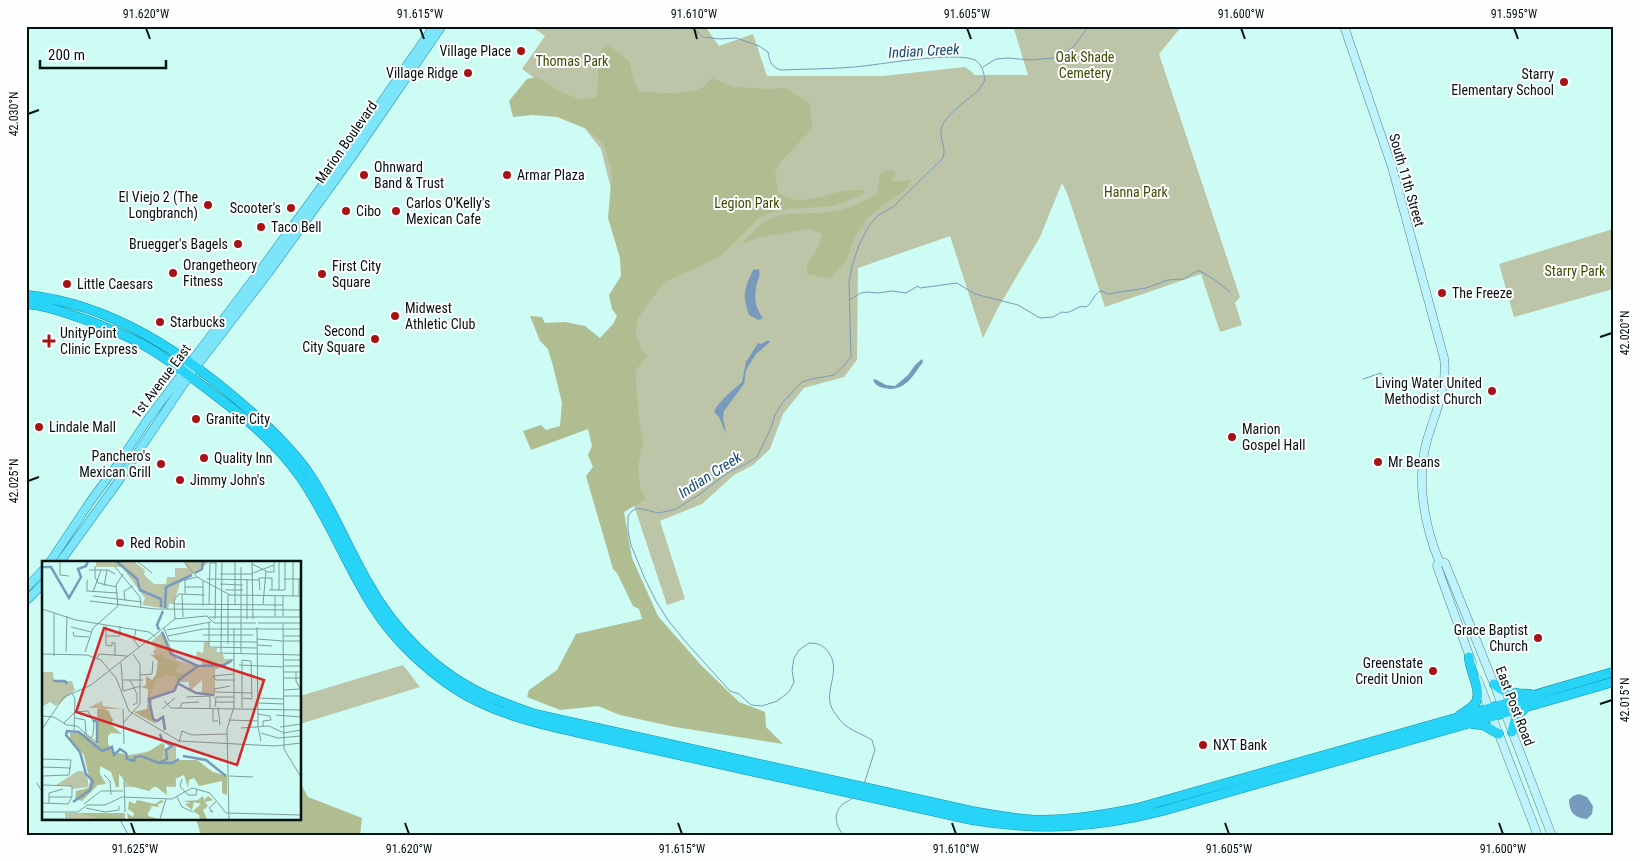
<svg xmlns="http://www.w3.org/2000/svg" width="1639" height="862" font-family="'Roboto Condensed',sans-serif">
  <rect width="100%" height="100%" fill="#cdfcf5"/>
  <path fill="#bcc5a7" d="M 530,26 L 705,26 L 719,46 L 753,34 L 767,76 L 883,76 L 965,67 L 972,72 L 974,75 L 1028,75 L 1013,26 L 1182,26 L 1159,54 L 1240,297 L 1235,303 L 1242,325 L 1220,332 L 1201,274 L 1105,307 L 1067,193 L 1062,183 L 1040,237 L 998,308 L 983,338 L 950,236 L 858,268 L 857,360 L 844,377 L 804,388 L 783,414 L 770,449 L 753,465 L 734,475 L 702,504 L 660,521 L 685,599 L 667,605 L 587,364 L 635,295 L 629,261 L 601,149 L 582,125 L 565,100 L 522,69 L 545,36 Z
    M 1613,229 L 1613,289 L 1514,317 L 1499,264 Z
    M 403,665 L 420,687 L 300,724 L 300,696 Z"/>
  <path fill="#afbd90" d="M 607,44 L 629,61 L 634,81 L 639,91 C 654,93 690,96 703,87 C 706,84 709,81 712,78 L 733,87 L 769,89 L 786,88 L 810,104 L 812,129 L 781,161 L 775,172 L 778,193 L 797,201 L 821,197 L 842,191 L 854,190 L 865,190 L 862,195 L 833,206 L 789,209 L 772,212 L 760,217 L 722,255 L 701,266 L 664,282 L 638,318 L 635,335 L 642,350 L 648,356 L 635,371 L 639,418 L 643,442 L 638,466 L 640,488 L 646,499 L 624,512 L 632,558 L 658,616 L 701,665 L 739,702 L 765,712 L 766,727 L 783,744 L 675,727 L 620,715 L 598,706 L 560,710 L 527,697 L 529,690 L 557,670 L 576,634 L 642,619 L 639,609 L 633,606 L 617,573 L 613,569 L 586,476 L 593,467 L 588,455 L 592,446 L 588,429 L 531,450 L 523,431 L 541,425 L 546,430 L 560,426 L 562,403 L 553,366 L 548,349 L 540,341 L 530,316 L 542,317 L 545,323 L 565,322 L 585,326 L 600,338 L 613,324 L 617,316 L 612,309 L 609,295 L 621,276 L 620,258 L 608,218 L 612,173 L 604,144 L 587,129 L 557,117 L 532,115 L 513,117 L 509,101 L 527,79 L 537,77 L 559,91 L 581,100 L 596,97 C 597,92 598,86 598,81 C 599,67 595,55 607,44 Z
    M 887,170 L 896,171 L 891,182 L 912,180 L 905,190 L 882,206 L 868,218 L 855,237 L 845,263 L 829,279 L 807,274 L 807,264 L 818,248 L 822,234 L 809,229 L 762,237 L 741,244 C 749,236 757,226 767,220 C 786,210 809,215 829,212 C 847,210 862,203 877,194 L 880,175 Z
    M 300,782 L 308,797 L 362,818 L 360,836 L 201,836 L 196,818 L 300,818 Z"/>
  <path fill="#789abc" d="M 759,269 C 761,278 757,280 756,288 C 754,300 756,309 763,318 L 758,320 L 749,315 C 742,294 744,290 753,270 Z
    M 768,340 L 770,342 L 756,354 L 746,370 L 744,384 L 724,411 L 723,417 L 726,434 L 719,417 L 714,412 L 717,406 L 727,395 L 742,382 L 746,362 L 758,343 L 761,344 Z
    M 922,359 L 923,362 C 914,374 907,389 890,389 C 882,388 876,387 873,380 L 875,379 L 886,385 L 895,386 L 908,375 L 915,365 Z
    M 1579,794 L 1587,797 L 1593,806 L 1592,814 L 1587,819 C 1575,818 1569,813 1569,800 L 1573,796 Z"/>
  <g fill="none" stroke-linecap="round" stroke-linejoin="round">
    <path stroke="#789abc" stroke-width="1" d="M 690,26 L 703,37 L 720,39 L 736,38 L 759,46 L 768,52 C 770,62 771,67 781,70 C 805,69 830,69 854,67 C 878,65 956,51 975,60 C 982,64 984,73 985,80 C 983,83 981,87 979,90 C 969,99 946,114 942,127 C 938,137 947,147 943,158 L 893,207 L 878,215 L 868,227 L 859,245 L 852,266 L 849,283 L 851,357 L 842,368 L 834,375 L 812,379 L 802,382 L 783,402 L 775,415 L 771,428 L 757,457 L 744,465 L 727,473 L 700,494 L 676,509 L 659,513 L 637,508 L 632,511 L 628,516 L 628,531 L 631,545 L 645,579 L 656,601 L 668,620 L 684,640 L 730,691 L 739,694 L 751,705 L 762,706 L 777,701 L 789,692 L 794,682 L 792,671 L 794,658 L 799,650 L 809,643 C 817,643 824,645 829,653 C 841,671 825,688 831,706 C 832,710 835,713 837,716 C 846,730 859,732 872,740 L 875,750 L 864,784
      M 983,67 L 996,59 L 1008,58 L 1030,60 L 1053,58 L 1063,55 L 1074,46 L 1089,26
      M 849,300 L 861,293 L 868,292 L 878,293 L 892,291 L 906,293 L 918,286 L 920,288 L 957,283 L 975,294 L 1018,305 L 1040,318 L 1053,317 L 1062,312 C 1072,315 1077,304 1086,307 C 1093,303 1094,293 1101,291 L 1108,294 L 1146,288 L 1168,280 L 1184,279 L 1197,271 L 1200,271 L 1215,280 L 1230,292
      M 1363,379 L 1381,373 L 1388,390
      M 37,783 L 41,790 L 44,791
      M 119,818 L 129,836
      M 844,836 C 837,827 832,816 841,806 C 844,802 850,801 854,797"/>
    <defs>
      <path id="secondary" d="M 1344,26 L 1392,167 L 1444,358 C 1448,387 1435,413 1427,440 C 1416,480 1424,524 1439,561 L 1437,566 L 1472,663
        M 1439,561 L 1445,563 L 1494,684 L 1552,836
        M 1478,680 L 1538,836"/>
      <path id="primary" d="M 50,562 L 90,502 L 118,464 L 148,419 L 262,268 L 349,149 L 434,26
        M 60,562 L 120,479 L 189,376 L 269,272 L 354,154 L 442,26
        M 26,588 L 44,569
        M 26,601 L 44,583"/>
      <path id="highway" d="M 26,295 C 112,304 184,353 248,409 C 270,428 293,450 310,475 C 332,508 347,546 367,581 C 393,629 435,672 485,695 C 501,702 518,708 534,714 L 971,811 C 992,815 1014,819 1035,820 C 1070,821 1105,815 1138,808 L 1456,718 L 1613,672
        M 26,304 C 45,305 63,312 81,318 C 101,325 121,333 140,343 C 165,356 188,375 211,392 C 244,417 277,443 301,478 C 342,537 358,605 413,655 C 432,673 454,690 477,701 C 513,719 554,727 593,736 L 973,820 C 1041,831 1095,828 1162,811 L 1613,682
        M 1494,684 C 1503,693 1517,694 1530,694
        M 1460,715 C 1465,712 1473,707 1476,702 C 1482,690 1469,669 1469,657
        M 1473,724 L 1483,725 L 1499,734
        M 1512,732 L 1516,716 L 1524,709"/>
    </defs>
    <use href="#secondary" stroke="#57827c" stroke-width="9"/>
    <use href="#primary" stroke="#1a8fa6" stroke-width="9"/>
    <use href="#highway" stroke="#1a8fa6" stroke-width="10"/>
    <use href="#secondary" stroke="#bef2fc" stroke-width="8"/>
    <use href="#primary" stroke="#7de5fa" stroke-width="8"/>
    <use href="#highway" stroke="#27d3f6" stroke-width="9"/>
  </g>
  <path fill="none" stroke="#021210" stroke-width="2" d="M 146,28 L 150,39M 420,28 L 424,39M 694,28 L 697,39M 967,28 L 971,39M 1241,28 L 1245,39M 1514,28 L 1518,39M 28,114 L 39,110M 1600,337 L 1612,333M 28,481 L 39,477M 1600,704 L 1612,700M 131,823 L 135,834M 405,823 L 409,834M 678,823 L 682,834M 952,823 L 956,834M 1225,823 L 1229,834M 1499,823 L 1503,834"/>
  <g fill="#a71216" stroke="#fefefe" stroke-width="2">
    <circle cx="521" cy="51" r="5"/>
    <circle cx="468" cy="73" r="5"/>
    <circle cx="1564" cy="82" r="5"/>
    <circle cx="364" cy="175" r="5"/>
    <circle cx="507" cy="175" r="5"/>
    <circle cx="208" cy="205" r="5"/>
    <circle cx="291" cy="208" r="5"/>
    <circle cx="346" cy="211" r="5"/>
    <circle cx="396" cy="211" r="5"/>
    <circle cx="261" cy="227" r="5"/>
    <circle cx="238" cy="244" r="5"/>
    <circle cx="173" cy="273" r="5"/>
    <circle cx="322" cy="274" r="5"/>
    <circle cx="67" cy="284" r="5"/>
    <circle cx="1442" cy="293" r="5"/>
    <circle cx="395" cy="316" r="5"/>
    <circle cx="160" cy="322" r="5"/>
    <circle cx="375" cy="339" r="5"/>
    <path d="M46.5 333.5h5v5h5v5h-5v5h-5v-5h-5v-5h5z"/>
    <circle cx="1492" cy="391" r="5"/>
    <circle cx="196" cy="419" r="5"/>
    <circle cx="39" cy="427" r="5"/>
    <circle cx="1232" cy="437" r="5"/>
    <circle cx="204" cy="458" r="5"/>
    <circle cx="1378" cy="462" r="5"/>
    <circle cx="161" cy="464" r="5"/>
    <circle cx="180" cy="480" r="5"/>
    <circle cx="120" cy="543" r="5"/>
    <circle cx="1538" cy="638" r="5"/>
    <circle cx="1433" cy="671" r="5"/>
    <circle cx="1203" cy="745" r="5"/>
  </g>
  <g text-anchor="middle" stroke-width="4" stroke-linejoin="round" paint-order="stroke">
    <g font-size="14" fill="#021210" stroke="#fefefe" text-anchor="start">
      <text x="511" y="56" text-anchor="end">Village Place</text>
      <text x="458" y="78" text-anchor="end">Village Ridge</text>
      <text x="1554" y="79" text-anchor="end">Starry<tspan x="1554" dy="16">Elementary School</tspan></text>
      <text x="374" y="172">Ohnward<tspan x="374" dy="16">Band &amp; Trust</tspan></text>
      <text x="517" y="180">Armar Plaza</text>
      <text x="198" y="202" text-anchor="end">El Viejo 2 (The<tspan x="198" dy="16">Longbranch)</tspan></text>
      <text x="406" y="208">Carlos O'Kelly's<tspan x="406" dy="16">Mexican Cafe</tspan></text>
      <text x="281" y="213" text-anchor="end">Scooter's</text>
      <text x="356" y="216">Cibo</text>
      <text x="271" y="232">Taco Bell</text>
      <text x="228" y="249" text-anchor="end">Bruegger's Bagels</text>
      <text x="183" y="270">Orangetheory<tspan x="183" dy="16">Fitness</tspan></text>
      <text x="332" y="271">First City<tspan x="332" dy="16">Square</tspan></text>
      <text x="77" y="289">Little Caesars</text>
      <text x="1452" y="298">The Freeze</text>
      <text x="405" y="313">Midwest<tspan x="405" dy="16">Athletic Club</tspan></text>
      <text x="170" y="327">Starbucks</text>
      <text x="365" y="336" text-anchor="end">Second<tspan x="365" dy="16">City Square</tspan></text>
      <text x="60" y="338">UnityPoint<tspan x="60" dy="16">Clinic Express</tspan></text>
      <text x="1482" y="388" text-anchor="end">Living Water United<tspan x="1482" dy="16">Methodist Church</tspan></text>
      <text x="206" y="424">Granite City</text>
      <text x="49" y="432">Lindale Mall</text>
      <text x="1242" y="434">Marion<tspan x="1242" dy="16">Gospel Hall</tspan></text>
      <text x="151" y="461" text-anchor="end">Panchero's<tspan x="151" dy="16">Mexican Grill</tspan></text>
      <text x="214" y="463">Quality Inn</text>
      <text x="1388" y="467">Mr Beans</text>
      <text x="190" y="485">Jimmy John's</text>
      <text x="130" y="548">Red Robin</text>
      <text x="1528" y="635" text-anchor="end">Grace Baptist<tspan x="1528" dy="16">Church</tspan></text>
      <text x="1423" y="668" text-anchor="end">Greenstate<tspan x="1423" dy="16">Credit Union</tspan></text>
      <text x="1213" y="750">NXT Bank</text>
    </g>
    <g font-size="14" fill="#3d4c03" stroke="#fefefe">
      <text x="1085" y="62">Oak Shade<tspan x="1085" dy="16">Cemetery</tspan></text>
      <text x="572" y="66">Thomas Park</text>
      <text x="1136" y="197">Hanna Park</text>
      <text x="747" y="208">Legion Park</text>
      <text x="1575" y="276">Starry Park</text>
    </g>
    <g font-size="14" fill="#021210" stroke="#fefefe">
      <text transform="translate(346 142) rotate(-55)" y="5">Marion Boulevard</text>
      <text transform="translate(1407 180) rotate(74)" y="5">South 11th Street</text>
      <text transform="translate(161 381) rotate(-53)" y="5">1st Avenue East</text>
      <text transform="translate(1515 706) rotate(69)" y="5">East Post Road</text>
    </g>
    <g font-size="15" font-style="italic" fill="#134975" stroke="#fefefe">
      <text transform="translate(924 51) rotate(-3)" y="5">Indian Creek</text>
      <text transform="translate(710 475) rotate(-33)" y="5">Indian Creek</text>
    </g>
  </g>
  <g transform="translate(42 561)">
    <rect width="259" height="259" fill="#cdfcf5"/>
    <path d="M 54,0 L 91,0 L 103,9 L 102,14 L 112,23 L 124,23 L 125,16 L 133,16 L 133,7 L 145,7 L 143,2 L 145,0 L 169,0 L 138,22 L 132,43 L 127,43 L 126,48 L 100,44 L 103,37 L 80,6 L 54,6 ZM 121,70 L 135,99 L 160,107 L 160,98 L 154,97 L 155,90 L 161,92 L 162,81 L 167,81 L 167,87 L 175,87 L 174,93 L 181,93 L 182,98 L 192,98 L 189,102 L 173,109 L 173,138 L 170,132 L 160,132 L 160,119 L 147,131 L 147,121 L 137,121 L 134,130 L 110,139 L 108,148 L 108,121 L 114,116 L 116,101 L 111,90 L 114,88 L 109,81 ZM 0,111 L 11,111 L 12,120 L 30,120 L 33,129 L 14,145 L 8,141 L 0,146 ZM 60,140 L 61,145 L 81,148 L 64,148 L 63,193 L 40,174 L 42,172 L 55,180 L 56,147 L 46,147 ZM 134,185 L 134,226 L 83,226 L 82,195 ZM 36,210 L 41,210 L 46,218 L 46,226 L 30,228 L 30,225 L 14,224 ZM 23,252 L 83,252 L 83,258 L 23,258 Z" fill="#bcc5a7"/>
    <path d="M 120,91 L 121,96 L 138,103 L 132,111 L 145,114 L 134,121 L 134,115 L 126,114 L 114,118 L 106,142 L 114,163 L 92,151 L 105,148 L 106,128 L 99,126 L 104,124 L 104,115 L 110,119 L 114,114 L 116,100 L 108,93 L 117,95 ZM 55,148 L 66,149 L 71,159 L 69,164 L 80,173 L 69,172 L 66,175 L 66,183 L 72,191 L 98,196 L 120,182 L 123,184 L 120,196 L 123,203 L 138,199 L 155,199 L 171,211 L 185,215 L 185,234 L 180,232 L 180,220 L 157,225 L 152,217 L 147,219 L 146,227 L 142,214 L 133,218 L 133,225 L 124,224 L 125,234 L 113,225 L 107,230 L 88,225 L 77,213 L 77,226 L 74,226 L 69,211 L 58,205 L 58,213 L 64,223 L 56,224 L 40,240 L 33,238 L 34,230 L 46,227 L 48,220 L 42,194 L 28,178 L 28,172 L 36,171 L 56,184 ZM 161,235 L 162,239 L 166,235 L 171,239 L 163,241 L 166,245 L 161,249 L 165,258 L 158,258 L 157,254 L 151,250 L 159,243 L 152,241 L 150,249 L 143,243 L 148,242 L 142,240 L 156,239 ZM 95,239 L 113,243 L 119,239 L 122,241 L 116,243 L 117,246 L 108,245 L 112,249 L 109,247 L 106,252 L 106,255 L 117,258 L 86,258 L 85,252 L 91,256 L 92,252 L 86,248 L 87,240 L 93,243 ZM 38,252 L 82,252 L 82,258 L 58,258 Z" fill="#afbd90"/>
    <path fill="none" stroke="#789abc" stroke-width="2.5" d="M 74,0 L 95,18 L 98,29 L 119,38 L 119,46M 0,6 L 9,6 L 27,37 L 39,16 L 36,8 L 44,5 L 46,0M 153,12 L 160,8 L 161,0M 123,47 L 124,26 L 150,14M 117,69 L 115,64 L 121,50M 120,71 L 129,93 L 156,105 L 138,118 L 132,130 L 107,138 L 111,158 L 115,160 L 121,156 L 123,169M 156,105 L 182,104 L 190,99M 11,120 L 23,120 L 25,123M 137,123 L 154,132 L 172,134M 51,159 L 55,161 L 55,182M 141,195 L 164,199 L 184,215M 117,202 L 130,202 L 137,198M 31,241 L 48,229 L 51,220 L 44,213 L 38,191 L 24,174 L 25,170 L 37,171 L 60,190 L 70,186 L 72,194 L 78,188 L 84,192 L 85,198 L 92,200 L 93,196 L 99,195 L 117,202 L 125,198 L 124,189 L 130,185 L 120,179 L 118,173"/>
    <path fill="none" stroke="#7c9e99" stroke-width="1" d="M 5,0 L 38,0M 95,0 L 110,12M 141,0 L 155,16 L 188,34M 210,0 L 211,58M 18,1 L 18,14 L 27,15M 210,3 L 224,10 L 221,43M 53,5 L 53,16 L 56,22 L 74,26M 73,6 L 98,36 L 99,47M 47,9 L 66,9 L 73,13M 224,11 L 232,11 L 232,0M 211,12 L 232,4M 178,13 L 211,13M 165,18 L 217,19M 242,18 L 259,18M 45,19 L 45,30 L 76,32M 178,23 L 201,24M 62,25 L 65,9M 143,26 L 161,26M 183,29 L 201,29M 218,29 L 217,17 L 230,17 L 230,29M 227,29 L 243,29 L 243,0M 237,29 L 237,0M 51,31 L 59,9M 137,33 L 163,34M 140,33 L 141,56M 143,33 L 143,19 L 155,16M 186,34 L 259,35M 51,35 L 100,41M 233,35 L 233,55M 241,35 L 241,55M 251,35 L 251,0M 257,35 L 257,18M 258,35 L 258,56M 48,40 L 113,48 L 259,49M 83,40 L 82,30 L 91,25M 132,43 L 241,44M 167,44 L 168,2 L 174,2M 193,44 L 193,0M 161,45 L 161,20M 0,48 L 34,59 L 107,71 L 114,76M 12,52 L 12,95M 167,56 L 259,56M 133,58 L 132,39 L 137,33M 173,58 L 174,0M 205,58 L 205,18M 167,62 L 167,86 L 215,87M 216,62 L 259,62M 241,62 L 242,188 L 259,216M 64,64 L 64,84 L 70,85 L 70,81M 29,66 L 49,71M 215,66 L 216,166 L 219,180M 122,67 L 127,80 L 215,81M 94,68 L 92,79 L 97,86M 125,69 L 169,61M 31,71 L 32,75 L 47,76M 161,74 L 211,74M 64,75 L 78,75 L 78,65M 126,75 L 161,68 L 259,68M 241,75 L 259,75M 215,78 L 241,80M 241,80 L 259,80M 70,82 L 73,82 L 73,95M 186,83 L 186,34M 215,84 L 230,85M 24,91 L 25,55M 43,91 L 51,67 L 76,45 L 74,24 L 81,13M 174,92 L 259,94M 179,92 L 180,0M 0,93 L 45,94 L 59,99 L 74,117 L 87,150 L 137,180 L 233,185 L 259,182M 199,93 L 199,6M 55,97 L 57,93 L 85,95M 242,99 L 259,99M 79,102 L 81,130 L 99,125M 197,104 L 242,106M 200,105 L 200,99 L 209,100 L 210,138 L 200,137M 242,105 L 259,105M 242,111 L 259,111M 254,111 L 254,120 L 259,129M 192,113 L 171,115 L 174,119 L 193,119M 98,114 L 110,113 L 111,100M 242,117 L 259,117M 81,119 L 101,119M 88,119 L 95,133 L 95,142 L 91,144M 172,128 L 173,131 L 210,132M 172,128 L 188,125M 242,129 L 258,128M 30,132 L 33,138 L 32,169M 242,135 L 259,135M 144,136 L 168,135 L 168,147M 215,137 L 242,138M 122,140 L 129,147 L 259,149M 173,141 L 192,141M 216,142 L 242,143M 173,146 L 174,136 L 192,136M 176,146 L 178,164M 138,147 L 140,142 L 157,141M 171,147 L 171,160 L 176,160M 200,147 L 200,105M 81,148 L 82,183M 120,148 L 133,137M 216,153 L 228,155 L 229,159 L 221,160 L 221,165M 234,154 L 259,156M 0,155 L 12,156 L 25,164 L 35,165 L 49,177 L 51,174 L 52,162 L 46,150 L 33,151 L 22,162M 33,157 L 43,159 L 44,173M 186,159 L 216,160M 82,161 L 98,143 L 98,103 L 91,93M 238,166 L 259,163M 199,167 L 227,165 L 242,172 L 259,169M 0,168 L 22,136 L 49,124 L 133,58 L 165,55 L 172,62 L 214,62M 185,168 L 192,146 L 192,67M 185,168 L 187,258M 219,172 L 236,177 L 259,175M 137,181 L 140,170 L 150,174 L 185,173M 0,198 L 29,199 L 27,214 L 0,215M 0,206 L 29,207M 62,214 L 68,220 L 69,234M 187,215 L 211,216M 82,217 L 83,251M 140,218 L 138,225 L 143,231M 0,224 L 30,225 L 30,236 L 26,243 L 0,242M 143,230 L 146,234 L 154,234 L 155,228M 7,236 L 30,236M 135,236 L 140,246 L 151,251M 7,242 L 7,232 L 21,228M 42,243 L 59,230 L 81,230M 44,247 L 63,251 L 77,249 L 77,245M 168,250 L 171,251 L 167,247 L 174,241M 0,251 L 36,251 L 45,244 L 63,244 L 80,236 L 130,238 L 150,227 L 168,232 L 184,252 L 259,254M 0,258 L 21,258M 118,258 L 124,238"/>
    <path fill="#d62828" fill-opacity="0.15" stroke="#d62828" stroke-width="2.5" d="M 62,67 L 222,119 L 195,204 L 34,151 Z"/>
    <rect width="259" height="259" fill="none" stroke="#021210" stroke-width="2.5"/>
  </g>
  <rect width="1639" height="862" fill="none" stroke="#fefefe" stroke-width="55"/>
  <path d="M40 60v8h126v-8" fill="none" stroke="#021210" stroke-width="2.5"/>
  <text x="48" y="60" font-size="15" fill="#021210" stroke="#fefefe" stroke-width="4" paint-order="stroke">200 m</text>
  <rect x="28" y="28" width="1584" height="806" fill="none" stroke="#021210" stroke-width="2"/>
  <g font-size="12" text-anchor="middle" fill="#021210">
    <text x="146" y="18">91.620°W</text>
    <text x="420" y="18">91.615°W</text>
    <text x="694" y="18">91.610°W</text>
    <text x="967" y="18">91.605°W</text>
    <text x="1241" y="18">91.600°W</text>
    <text x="1514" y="18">91.595°W</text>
    <text transform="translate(14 114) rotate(-90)" y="4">42.030°N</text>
    <text transform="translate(1625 333) rotate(-90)" y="4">42.020°N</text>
    <text transform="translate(14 481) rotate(-90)" y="4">42.025°N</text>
    <text transform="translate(1625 700) rotate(-90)" y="4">42.015°N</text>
    <text x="135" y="853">91.625°W</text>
    <text x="409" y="853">91.620°W</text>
    <text x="682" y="853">91.615°W</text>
    <text x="956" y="853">91.610°W</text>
    <text x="1229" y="853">91.605°W</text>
    <text x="1503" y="853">91.600°W</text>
  </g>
</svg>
